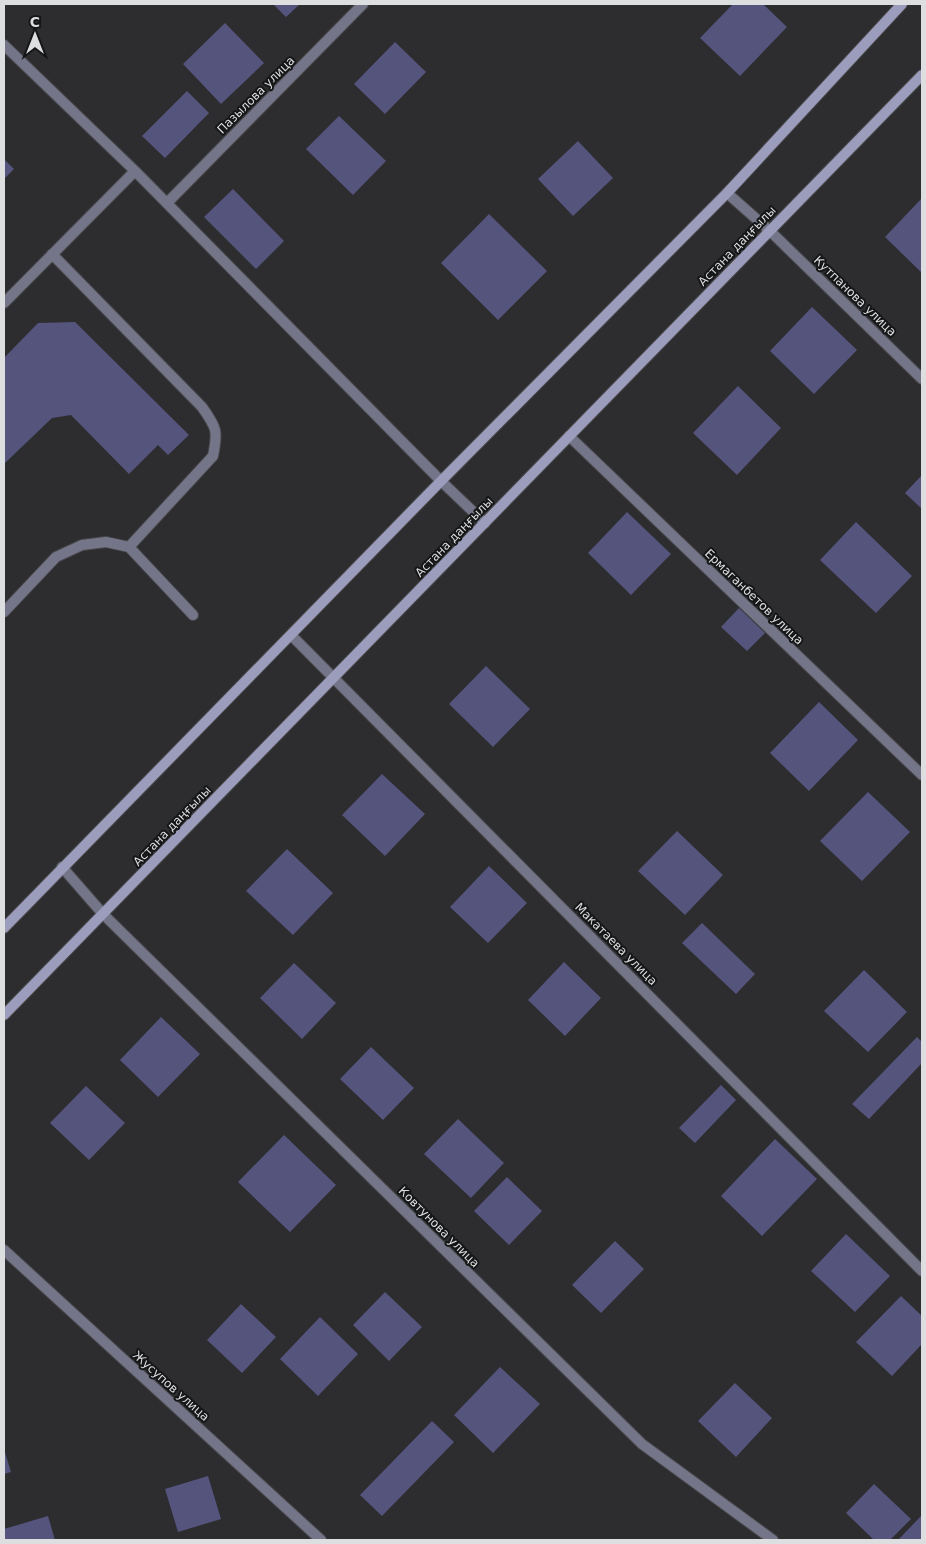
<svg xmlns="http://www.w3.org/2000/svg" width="926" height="1544" font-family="'DejaVu Sans',sans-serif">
  <rect width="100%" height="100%" fill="#2d2d30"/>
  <path fill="#54547d" d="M 273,4 L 300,4 L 286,17 Z
    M 733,4 L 763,4 L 787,27 L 740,76 L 700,38 Z
    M 225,23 L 264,63 L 221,104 L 183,64 Z
    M 395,42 L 426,72 L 385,114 L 354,84 Z
    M 187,91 L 209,113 L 165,158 L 142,136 Z
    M 339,116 L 386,161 L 353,195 L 306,149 Z
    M 578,141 L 613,178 L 573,216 L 538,179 Z
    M 4,159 L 14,169 L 4,179 Z
    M 233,189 L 284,241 L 256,269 L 204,217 Z
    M 922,198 L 922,273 L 885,237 Z
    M 489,214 L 547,271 L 498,320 L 441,263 Z
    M 812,307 L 857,350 L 814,394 L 770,351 Z
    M 75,322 L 189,435 L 168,455 L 158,445 L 129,474 L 71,415 L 52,418 L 4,464 L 4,358 L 38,323 Z
    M 738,386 L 781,428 L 737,475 L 693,433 Z
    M 922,475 L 922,509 L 905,493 Z
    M 627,512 L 671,554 L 631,595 L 588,553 Z
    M 856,522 L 912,576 L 876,613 L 820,560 Z
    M 739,608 L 765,633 L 747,651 L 721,627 Z
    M 486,666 L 530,709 L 493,747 L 449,704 Z
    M 819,702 L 858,740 L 809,791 L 770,753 Z
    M 382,774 L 425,814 L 385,856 L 342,815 Z
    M 868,792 L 910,832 L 862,881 L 820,841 Z
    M 677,831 L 723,875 L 685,915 L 638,871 Z
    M 287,849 L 333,893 L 293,935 L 246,891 Z
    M 489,866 L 527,903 L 488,943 L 450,907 Z
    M 702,923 L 755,974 L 736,994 L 682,943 Z
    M 564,962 L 601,998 L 565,1036 L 528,1000 Z
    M 294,963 L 336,1003 L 302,1039 L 260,998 Z
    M 864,970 L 907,1012 L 868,1052 L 824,1011 Z
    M 161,1017 L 200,1054 L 158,1097 L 120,1060 Z
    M 917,1037 L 922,1042 L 922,1063 L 869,1119 L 852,1104 Z
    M 371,1047 L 414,1088 L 383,1120 L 340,1079 Z
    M 721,1085 L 736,1100 L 695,1143 L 679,1128 Z
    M 86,1086 L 125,1123 L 89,1160 L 50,1123 Z
    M 458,1119 L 504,1163 L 471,1198 L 424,1154 Z
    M 284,1135 L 336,1185 L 290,1232 L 238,1182 Z
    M 775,1139 L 817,1179 L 762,1236 L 721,1196 Z
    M 507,1177 L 542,1211 L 509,1245 L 474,1211 Z
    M 846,1234 L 890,1276 L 855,1312 L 811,1271 Z
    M 615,1241 L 644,1269 L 601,1313 L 572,1285 Z
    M 385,1292 L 422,1327 L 389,1361 L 353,1325 Z
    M 901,1296 L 922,1316 L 922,1344 L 892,1376 L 856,1342 Z
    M 241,1304 L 276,1337 L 242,1373 L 207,1340 Z
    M 320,1317 L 358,1354 L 318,1396 L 280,1359 Z
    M 500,1367 L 540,1404 L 493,1453 L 454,1415 Z
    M 735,1383 L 772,1418 L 736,1457 L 698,1421 Z
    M 432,1421 L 454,1442 L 382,1516 L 360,1495 Z
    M 4,1449 L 11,1472 L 4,1474 Z
    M 208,1476 L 221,1519 L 178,1532 L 165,1489 Z
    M 874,1484 L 911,1519 L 890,1540 L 874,1540 L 846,1513 Z
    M 922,1515 L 922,1540 L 898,1540 Z
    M 48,1516 L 55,1540 L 4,1540 L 4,1529 Z"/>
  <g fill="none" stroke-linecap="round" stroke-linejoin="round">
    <defs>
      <path id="lane" d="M 4,45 L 135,171 L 441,481 L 485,523
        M 52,254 L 202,407 C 217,428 218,431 213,456 L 129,547
        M 4,303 L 135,171
        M 4,612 L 56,557 L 82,545 L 106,542 L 129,547 L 193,615"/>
      <path id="street" d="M 727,193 L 770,231 L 922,379
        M 167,203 L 363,4
        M 569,436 L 922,775
        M 292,636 L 922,1271
        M 62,867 L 103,914 L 642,1444 L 773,1540
        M 4,1250 L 321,1540"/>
      <path id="secondary" d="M 4,928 L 441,481 L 727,193 L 902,4
        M 4,1015 L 922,75"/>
    </defs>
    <use href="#lane" stroke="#49494c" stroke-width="12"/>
    <use href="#street" stroke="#49494c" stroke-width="12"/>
    <use href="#secondary" stroke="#49494c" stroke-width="12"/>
    <use href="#lane" stroke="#747589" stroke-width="10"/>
    <use href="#street" stroke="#747589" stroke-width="10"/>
    <use href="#secondary" stroke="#9c9dbc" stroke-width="10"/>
  </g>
  <g text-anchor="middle" stroke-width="4" stroke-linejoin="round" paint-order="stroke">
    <g font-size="12" fill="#dddee0" stroke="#151617">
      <text transform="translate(256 95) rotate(-45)" y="4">Пазылова улица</text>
      <text transform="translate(737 246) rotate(-46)" y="4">Астана даңғылы</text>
      <text transform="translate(855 296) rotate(44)" y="4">Кутпанова улица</text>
      <text transform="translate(454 537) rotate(-46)" y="4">Астана даңғылы</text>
      <text transform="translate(754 597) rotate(44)" y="4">Ермаганбетов улица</text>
      <text transform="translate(172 826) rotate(-46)" y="4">Астана даңғылы</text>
      <text transform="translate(616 944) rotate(45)" y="4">Макатаева улица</text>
      <text transform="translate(439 1227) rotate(45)" y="4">Ковтунова улица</text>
      <text transform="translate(171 1386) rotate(42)" y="4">Жусупов улица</text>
    </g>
  </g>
  <rect width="926" height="1544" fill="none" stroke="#dddee0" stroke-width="10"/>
  <g transform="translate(35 35)" stroke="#151617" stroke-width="4" paint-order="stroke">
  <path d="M0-4L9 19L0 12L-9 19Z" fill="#dddee0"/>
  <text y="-8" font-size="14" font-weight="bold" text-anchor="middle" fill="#dddee0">С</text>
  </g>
</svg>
